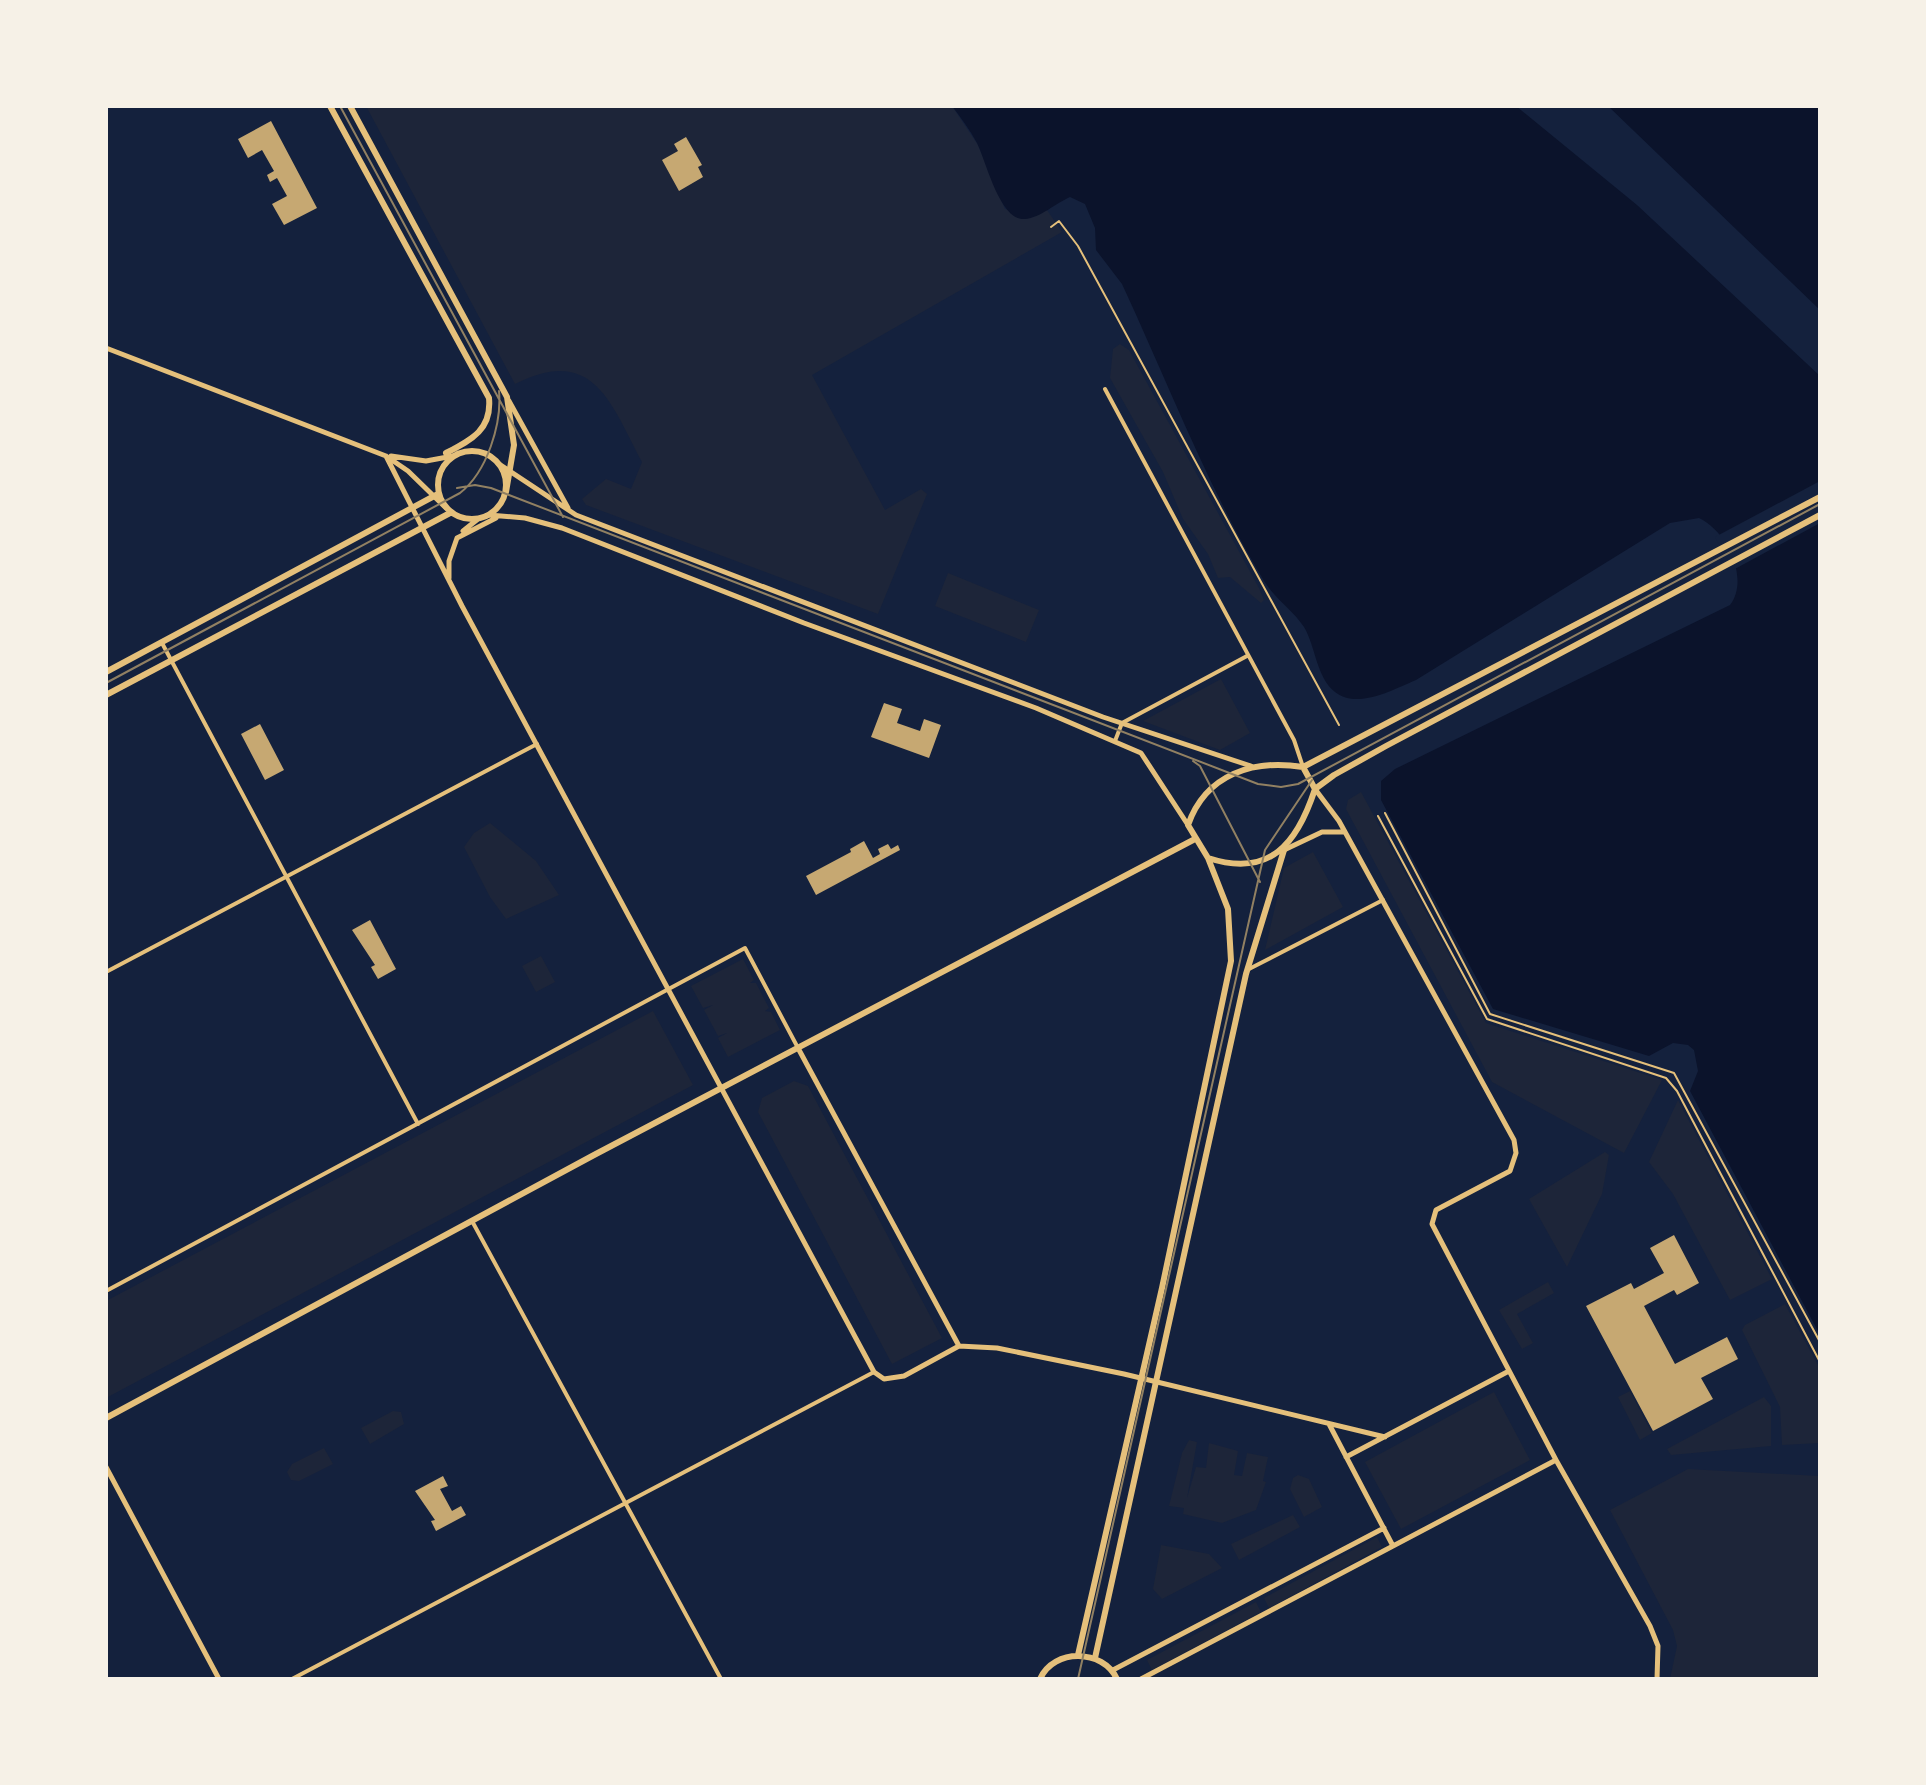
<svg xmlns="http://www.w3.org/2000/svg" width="1926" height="1785" font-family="Lato,sans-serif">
  <rect width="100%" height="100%" fill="#14213d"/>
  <path fill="#1d2539" d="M 366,106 L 952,106 L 978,145 L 1005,209 L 1034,216 L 1047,210 L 1062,232 L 812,375 L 885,510 L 921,489 L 927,494 L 878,614 L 586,505 L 582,499 L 606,479 L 631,489 L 642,462 C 611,403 593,344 515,384 Z
    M 1120,344 L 1129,350 L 1259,588 L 1264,600 L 1261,603 L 1230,577 L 1218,578 L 1208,554 L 1183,519 L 1163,472 L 1110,378 L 1113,349 Z
    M 948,573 L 1039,610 L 1026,642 L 935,606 Z
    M 1221,679 L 1250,733 L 1220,750 L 1143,721 Z
    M 1361,792 L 1486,1023 L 1662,1080 L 1624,1153 L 1492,1082 L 1346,809 L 1348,800 Z
    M 490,823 L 536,861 L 559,895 L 506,919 L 490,897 L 464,847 L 474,833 Z
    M 1313,852 L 1343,907 L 1265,950 L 1284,868 Z
    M 541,956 L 555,982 L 536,992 L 522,966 Z
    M 743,959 L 754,980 L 750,983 L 756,983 L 769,1008 L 765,1011 L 771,1012 L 780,1030 L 728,1057 L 718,1038 L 727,1033 L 718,1036 L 704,1010 L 713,1005 L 703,1008 L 691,986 Z
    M 653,1011 L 693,1085 L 106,1398 L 106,1301 Z
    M 794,1081 L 808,1086 L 942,1338 L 892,1364 L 758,1112 L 762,1098 Z
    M 1678,1100 L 1772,1279 L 1730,1300 L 1673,1194 L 1649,1162 Z
    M 1605,1152 L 1609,1155 L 1602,1194 L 1567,1267 L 1529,1199 Z
    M 1548,1282 L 1554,1293 L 1517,1314 L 1533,1343 L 1522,1349 L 1499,1310 Z
    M 1785,1304 L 1820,1369 L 1820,1443 L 1782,1445 L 1780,1407 L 1742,1330 L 1745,1325 Z
    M 1630,1391 L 1652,1433 L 1640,1440 L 1618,1397 Z
    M 1494,1392 L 1530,1460 L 1401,1529 L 1365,1462 Z
    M 1764,1397 L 1771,1406 L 1771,1446 L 1671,1455 L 1667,1449 Z
    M 393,1411 L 401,1412 L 404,1424 L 370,1444 L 361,1428 Z
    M 1189,1440 L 1197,1442 L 1187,1498 L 1196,1467 L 1206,1468 L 1209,1443 L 1238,1451 L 1234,1475 L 1242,1476 L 1247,1453 L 1268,1457 L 1263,1481 L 1266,1482 L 1256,1510 L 1222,1523 L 1183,1514 L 1184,1508 L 1169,1506 L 1182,1453 Z
    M 324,1448 L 333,1464 L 299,1481 L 291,1480 L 287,1472 L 292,1464 Z
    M 1688,1469 L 1820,1476 L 1820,1679 L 1670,1679 L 1677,1646 L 1673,1630 L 1610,1510 Z
    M 1298,1475 L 1309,1479 L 1322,1507 L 1304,1517 L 1290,1489 L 1293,1478 Z
    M 1293,1515 L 1300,1527 L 1239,1560 L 1231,1544 Z
    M 1377,1537 L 1382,1547 L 1269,1608 L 1264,1598 Z
    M 1161,1545 L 1209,1554 L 1222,1568 L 1162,1599 L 1153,1589 Z
    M 1256,1602 L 1261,1612 L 1152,1670 L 1147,1660 Z"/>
  <path fill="#0b132b" d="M 952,106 L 1516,106 L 1637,205 L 1820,376 L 1820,1335 L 1690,1091 L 1698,1071 L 1694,1050 L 1688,1045 L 1673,1043 L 1649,1056 L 1493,1009 L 1381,800 L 1381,781 L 1395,769 L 1730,605 C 1750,579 1727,531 1699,518 L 1670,523 L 1416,680 C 1394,689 1358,710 1335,692 C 1316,677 1316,647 1304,627 C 1293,610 1275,599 1264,581 C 1208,488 1168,383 1122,284 L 1096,250 L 1095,228 L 1085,204 L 1070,197 C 1056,203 1040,218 1025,219 C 1000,222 986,161 977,143 C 970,130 961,118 952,106 Z
    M 1608,106 L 1820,106 L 1820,310 Z"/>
  <path fill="#14213d" d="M 1820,481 L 1820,523 L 1733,570 L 1715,537 Z"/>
  <path fill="#c6a872" d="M 271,121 L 317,208 L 284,225 L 272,204 L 287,196 L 277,178 L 270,182 L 267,175 L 274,171 L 262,150 L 248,158 L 238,139 Z
    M 686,137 L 702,165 L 698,167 L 703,177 L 679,191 L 662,160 L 678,151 L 674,144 Z
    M 884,703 L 902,709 L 897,723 L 920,731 L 924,719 L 941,725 L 929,758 L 871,737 Z
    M 260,724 L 284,770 L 265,780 L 241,734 Z
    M 864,841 L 873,858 L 880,854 L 878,849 L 888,844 L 891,849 L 898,845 L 900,850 L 816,895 L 806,876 L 851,852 L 850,849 Z
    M 370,920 L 396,969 L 378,979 L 371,967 L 375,965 L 352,930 Z
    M 1674,1235 L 1699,1283 L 1677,1295 L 1674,1290 L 1644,1306 L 1675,1364 L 1727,1337 L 1738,1359 L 1701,1378 L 1713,1399 L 1653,1431 L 1586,1306 L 1631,1283 L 1634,1289 L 1664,1273 L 1650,1248 Z
    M 443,1476 L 448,1486 L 440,1489 L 452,1511 L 461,1506 L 466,1515 L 436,1531 L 431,1521 L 435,1520 L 415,1491 Z"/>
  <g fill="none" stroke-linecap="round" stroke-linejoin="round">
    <path stroke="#e5c07b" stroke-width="2" d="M 1051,227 L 1059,221 L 1078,246 L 1339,725
      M 1385,813 L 1490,1014 L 1674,1073 L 1820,1342
      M 1378,816 L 1487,1019 L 1666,1078 L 1677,1091 L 1820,1362"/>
    <path stroke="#e5c07b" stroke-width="4" d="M 1105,389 L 1294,740 L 1303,767
      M 162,643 L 418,1124
      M 1115,741 L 1122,723 L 1247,656
      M 1249,969 L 1383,900
      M 106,972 L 537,744
      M 472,1221 L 721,1679
      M 106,1291 L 745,948 L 798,1048
      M 292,1679 L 874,1372"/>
    <path stroke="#e5c07b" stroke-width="5" d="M 106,348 L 386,456 L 408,471 L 446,508
      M 509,401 L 568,508
      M 386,456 L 462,606 L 874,1372 L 884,1379 L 904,1376 L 959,1346 L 997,1348 L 1124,1374 L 1385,1437
      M 391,456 L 426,461 L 453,456
      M 499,464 L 576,515 L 1103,717 L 1251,766
      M 489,515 L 525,518 L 562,528 L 804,623 L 1036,708 L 1141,753 L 1188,825
      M 463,531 L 478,519
      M 449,578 L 449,561 L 457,538 L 496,518
      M 1315,789 L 1339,821 L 1514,1140 L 1516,1153 L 1510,1171 L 1436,1210 L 1432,1224 L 1556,1460 L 1650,1626 L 1658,1646 L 1657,1679
      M 1284,850 L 1322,832 L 1345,832
      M 798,1048 L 959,1346
      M 1329,1424 L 1393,1546
      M 1346,1457 L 1509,1371
      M 106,1467 L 219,1679
      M 1113,1670 L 1384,1528
      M 1141,1679 L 1556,1460"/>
    <path stroke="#e5c07b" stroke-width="6" d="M 330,106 L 489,398 C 492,430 471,440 446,453
      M 350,106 L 507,397 L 514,445 L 506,492
      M438 485a34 34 0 1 1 68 0a34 34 0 1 1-68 0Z
      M 106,672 L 438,494
      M 106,695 L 450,513
      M 1303,767 L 1820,497
      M 1315,789 L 1334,775 L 1386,746 L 1820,515
      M 1208,858 C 1270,878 1297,844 1315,789 L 1303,767
      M 106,1418 L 594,1155 L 1195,839
      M 1078,1655 L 1162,1288 L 1231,961 L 1228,909 L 1208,858 L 1188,825 C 1206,774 1253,759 1303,767
      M 1095,1658 L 1246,974 L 1284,850
      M 1040,1679 C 1054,1648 1103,1649 1117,1679"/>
    <path stroke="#918062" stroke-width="2" d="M 340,106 L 563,517
      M 457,488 L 475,485 L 491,488 L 1258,784 L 1281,787 L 1298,784 L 1820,504
      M 106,683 L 460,493 C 487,472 502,424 499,391
      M 1193,761 L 1200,766 L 1260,882
      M 1078,1679 L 1265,850 L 1312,780"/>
  </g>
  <rect width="1926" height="1785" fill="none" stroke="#f6f1e7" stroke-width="216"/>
</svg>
